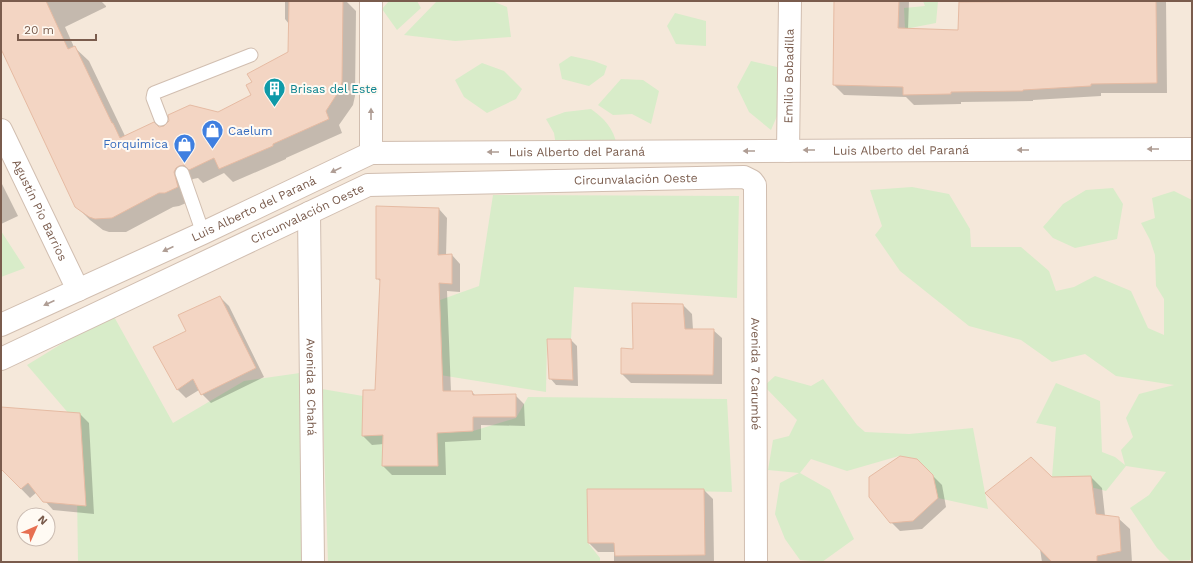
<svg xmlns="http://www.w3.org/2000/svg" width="1193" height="563" font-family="'Work Sans',sans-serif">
  <rect width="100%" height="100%" fill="#fdf6ec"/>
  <path fill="#f5e8da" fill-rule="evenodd" d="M 1,1 L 1192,1 L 1192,562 L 1,562 ZM 24,515 L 48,515 L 48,539 L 24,539 Z"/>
  <path fill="#d8ecc9" d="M 389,1 L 417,1 L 421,8 L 397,30 L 382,9 Z
    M 437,1 L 492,1 L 507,7 L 511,37 L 455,41 L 404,35 Z
    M 923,1 L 938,1 L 936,23 L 905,29 L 904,8 L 925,6 Z
    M 675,13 L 706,21 L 706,46 L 676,44 L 667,26 Z
    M 571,56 L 594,61 L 607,66 L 604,75 L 589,86 L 562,79 L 559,64 Z
    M 751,61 L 781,68 L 784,100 L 771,130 L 749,112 L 737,87 Z
    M 482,63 L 504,71 L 522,89 L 516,99 L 487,113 L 464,97 L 455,80 Z
    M 621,79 L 643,80 L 659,91 L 651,124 L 632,114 L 613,115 L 598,105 Z
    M 591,109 C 605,119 613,128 617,145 L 557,152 L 554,133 L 546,119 L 565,112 Z
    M 912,187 L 949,194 L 970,229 L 971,247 L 1021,247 L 1049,271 L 1056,291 L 1074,287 L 1095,276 L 1131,291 L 1148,328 L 1164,335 L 1164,299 L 1156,286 L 1155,255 L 1150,240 L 1141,223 L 1155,218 L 1152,198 L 1174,191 L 1192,200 L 1192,550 L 1190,560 L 1170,561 L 1157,548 L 1130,508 L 1149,495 L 1166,472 L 1126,466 L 1106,491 L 1052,477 L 1056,427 L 1036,423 L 1056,383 L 1100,401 L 1102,452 L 1115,457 L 1125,465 L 1121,450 L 1133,437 L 1126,418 L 1139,394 L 1174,385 L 1116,376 L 1085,354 L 1052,362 L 1021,340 L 969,326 L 900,271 L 875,235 L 882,226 L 870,190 Z
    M 1113,188 L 1123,204 L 1117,239 L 1075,248 L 1053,238 L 1043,227 L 1063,204 L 1086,190 Z
    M 493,195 L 739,196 L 737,298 L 574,287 L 571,339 L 547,339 L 546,392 L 440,375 L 442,361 L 440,300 L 479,286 Z
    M 1,231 L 25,268 L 1,277 Z
    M 112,313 L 173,423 L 244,381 L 307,372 L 310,562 L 78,562 L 76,422 L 27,365 Z
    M 775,376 L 811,386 L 823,379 L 857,425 L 865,432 L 909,434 L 973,428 L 988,509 L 938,498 L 933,475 L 917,459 L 899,456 L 847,471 L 811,459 L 800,473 L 830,490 L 854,539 L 822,562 L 800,560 L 785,539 L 775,514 L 780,483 L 799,473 L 768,470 L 773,440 L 789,436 L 797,420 L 764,386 Z
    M 322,389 L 363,396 L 362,436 L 383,435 L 383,466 L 437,466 L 437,433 L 473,431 L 516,418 L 528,397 L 727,399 L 732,492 L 587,489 L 588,543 L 600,558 L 600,562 L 328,562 Z"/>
  <path fill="#0003" d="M 1,1 L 101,1 L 106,6 L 106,7 L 65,27 L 74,47 L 89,61 L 125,136 L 219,113 L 252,95 L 253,83 L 289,53 L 289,24 L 285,19 L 285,1 L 346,1 L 356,11 L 355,96 L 353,105 L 339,125 L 342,133 L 286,158 L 286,159 L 233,182 L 224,173 L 203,183 L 198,178 L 193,179 L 189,182 L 191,201 L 179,206 L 173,207 L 126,232 L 109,232 L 103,230 L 90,220 L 76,206 L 1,46 Z
    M 835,1 L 909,1 L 908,30 L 959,31 L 1032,3 L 1032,1 L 1166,1 L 1167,93 L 1101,93 L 1101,96 L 1033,100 L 1033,101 L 961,102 L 961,104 L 914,105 L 906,97 L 844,95 L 834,85 Z
    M 1,182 L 18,216 L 1,224 Z
    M 439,209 L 447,218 L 446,256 L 452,255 L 460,264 L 460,292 L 447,291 L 451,392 L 472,392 L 476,396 L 515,395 L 524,404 L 525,426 L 481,425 L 481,440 L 445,442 L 446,475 L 392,475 L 383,466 L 384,444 L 372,445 L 363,436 L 376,391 L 381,282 L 377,278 Z
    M 220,297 L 229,306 L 264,377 L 211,403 L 202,394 L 199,390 L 186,398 L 177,389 Z
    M 683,305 L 692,314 L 693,330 L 713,330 L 722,338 L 722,384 L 631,383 L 622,374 L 634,350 Z
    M 571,340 L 577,346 L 578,386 L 556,385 L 550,378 Z
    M 1,408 L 80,414 L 89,423 L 94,514 L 53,510 L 37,492 L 30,498 L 1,468 Z
    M 917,460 L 942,485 L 946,507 L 922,529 L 900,531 L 891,522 Z
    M 1091,477 L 1102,488 L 1105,516 L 1118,518 L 1130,529 L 1132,562 L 1042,562 L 1040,549 L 1052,478 Z
    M 704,490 L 713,499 L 714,562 L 614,562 L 614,552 L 598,552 L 589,543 Z"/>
  <path fill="#f3d5c3" stroke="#e6bba3" d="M 1,1 L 46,1 L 68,49 L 75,46 L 112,123 L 113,123 L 120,138 L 154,122 L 159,127 L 164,126 L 169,121 L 168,115 L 190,105 L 218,112 L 251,95 L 246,85 L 252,82 L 247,74 L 288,52 L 289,1 L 343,1 L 342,82 L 339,91 L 326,111 L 329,119 L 273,144 L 273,146 L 219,169 L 214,158 L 189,170 L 184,165 L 179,166 L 176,168 L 174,172 L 178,187 L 165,193 L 159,193 L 112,218 L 95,219 L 89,217 L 75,207 L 1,49 Z
    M 834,1 L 899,1 L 898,28 L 958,30 L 959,2 L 1156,1 L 1157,83 L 1091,84 L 1091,86 L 1023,90 L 1023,91 L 951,92 L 951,94 L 903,95 L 903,87 L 833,85 Z
    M 376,206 L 439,208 L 438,255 L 452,254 L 452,284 L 439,283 L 443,391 L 472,391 L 473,395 L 516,394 L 516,417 L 473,417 L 473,431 L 437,433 L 438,466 L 382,466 L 383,435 L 362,436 L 363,390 L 375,390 L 380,279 L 376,279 Z
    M 220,296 L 256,368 L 201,395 L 193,379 L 177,390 L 153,347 L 186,331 L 178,315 Z
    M 632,303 L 683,304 L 685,329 L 714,329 L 713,375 L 621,374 L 621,348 L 633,349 Z
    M 547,339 L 571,339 L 573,380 L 549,379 Z
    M 1,407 L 80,413 L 86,506 L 43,502 L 28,483 L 21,489 L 1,469 Z
    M 900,456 L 917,459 L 933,475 L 938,498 L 913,521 L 890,523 L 869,497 L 869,477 Z
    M 1031,457 L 1052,477 L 1091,476 L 1096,514 L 1119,517 L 1121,551 L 1097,556 L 1097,562 L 1052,562 L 985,493 Z
    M 587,489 L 704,489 L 705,555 L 615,556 L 614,543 L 588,543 Z"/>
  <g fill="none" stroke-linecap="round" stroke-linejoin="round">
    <defs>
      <path id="service" d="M 161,119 L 153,98 L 154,93 L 251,55
        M 182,173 L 203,233"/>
      <g id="minor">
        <path d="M 371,1 L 371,153"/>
        <path id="s1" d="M 1,130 L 78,290"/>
        <path id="s2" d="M 788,151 L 790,1"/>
        <path id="s3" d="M 309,213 L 313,562"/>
        <path id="s4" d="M 1,325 L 203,233 L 371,153 L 1192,149"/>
        <path id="s5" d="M 1,359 L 368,185 L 744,177 L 752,181 L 755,185 L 756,562"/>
      </g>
    </defs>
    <use href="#service" stroke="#d1beb0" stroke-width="15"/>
    <use href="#minor" stroke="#d1beb0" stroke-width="24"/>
    <use href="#service" stroke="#fff" stroke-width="13"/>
    <use href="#minor" stroke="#fff" stroke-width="22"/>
  </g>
  <defs><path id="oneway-solid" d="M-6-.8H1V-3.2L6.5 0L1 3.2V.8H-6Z"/></defs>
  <g fill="#af9d94">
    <use href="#oneway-solid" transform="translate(371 114) rotate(-90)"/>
    <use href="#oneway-solid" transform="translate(1153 149) rotate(180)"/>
    <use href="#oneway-solid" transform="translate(809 150) rotate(180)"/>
    <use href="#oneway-solid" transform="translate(1023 150) rotate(180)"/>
    <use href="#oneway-solid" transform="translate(749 151) rotate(180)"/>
    <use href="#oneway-solid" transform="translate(493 152) rotate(180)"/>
    <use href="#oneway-solid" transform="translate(336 170) rotate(154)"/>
    <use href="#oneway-solid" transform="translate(168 249) rotate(156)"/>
    <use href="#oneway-solid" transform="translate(49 303) rotate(156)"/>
  </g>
  <defs>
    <symbol id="building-pin" viewBox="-11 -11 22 30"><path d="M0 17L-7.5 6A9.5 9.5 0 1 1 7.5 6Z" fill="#0f9aa8" stroke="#fffaf3"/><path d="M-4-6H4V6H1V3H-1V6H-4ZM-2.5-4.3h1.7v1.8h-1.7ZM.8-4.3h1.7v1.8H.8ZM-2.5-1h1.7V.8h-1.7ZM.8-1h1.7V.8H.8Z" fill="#fff"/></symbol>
    <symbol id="shop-pin" viewBox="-11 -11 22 30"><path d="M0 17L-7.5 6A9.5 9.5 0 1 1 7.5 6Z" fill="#3f7fe0" stroke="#fffaf3"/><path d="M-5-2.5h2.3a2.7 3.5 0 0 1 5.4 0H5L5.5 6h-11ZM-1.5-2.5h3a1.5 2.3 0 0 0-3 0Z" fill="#fff"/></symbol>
  </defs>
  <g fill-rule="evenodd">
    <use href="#building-pin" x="262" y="76" width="25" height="34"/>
    <use href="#shop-pin" x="200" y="118" width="25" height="34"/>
    <use href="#shop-pin" x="172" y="132" width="25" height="34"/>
  </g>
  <g text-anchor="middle" stroke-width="4" stroke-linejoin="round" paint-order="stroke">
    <g font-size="12" fill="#7a5c4d" stroke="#fffaf3">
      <text dy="4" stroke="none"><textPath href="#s2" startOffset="75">Emilio Bobadilla</textPath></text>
      <text dy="4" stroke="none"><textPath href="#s4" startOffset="938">Luis Alberto del Paraná</textPath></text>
      <text dy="4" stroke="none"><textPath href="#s4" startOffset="614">Luis Alberto del Paraná</textPath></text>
      <text dy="4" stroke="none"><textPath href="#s5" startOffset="674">Circunvalación Oeste</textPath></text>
      <text dy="4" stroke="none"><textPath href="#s4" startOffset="278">Luis Alberto del Paraná</textPath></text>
      <text dy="4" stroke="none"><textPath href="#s1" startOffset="89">Agustín Pío Barrios</textPath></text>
      <text dy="4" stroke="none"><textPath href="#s5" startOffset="339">Circunvalación Oeste</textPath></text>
      <text dy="4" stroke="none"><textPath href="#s5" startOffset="985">Avenida 7 Carumbé</textPath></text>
      <text dy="4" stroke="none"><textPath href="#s3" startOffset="174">Avenida 8 Chahá</textPath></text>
    </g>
    <g font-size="12" fill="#0d838f" stroke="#fffaf3" text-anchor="start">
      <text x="290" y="93">Brisas del Este</text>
    </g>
    <g font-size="12" fill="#366cbe" stroke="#fffaf3" text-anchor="start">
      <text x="228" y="135">Caelum</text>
      <text x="168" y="148" text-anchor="end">Forquimica</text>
    </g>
  </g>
  <rect width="1193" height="563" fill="none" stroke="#7a5c4d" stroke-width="4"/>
  <g transform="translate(36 527) rotate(45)"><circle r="19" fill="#fffaf3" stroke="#cabbb1"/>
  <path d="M0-3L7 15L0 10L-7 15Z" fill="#e76f51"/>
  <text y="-6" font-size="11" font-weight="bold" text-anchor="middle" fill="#7a5c4d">N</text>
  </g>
  <path d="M18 34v6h78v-6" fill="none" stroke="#7a5c4d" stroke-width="2"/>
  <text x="24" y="34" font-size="12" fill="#7a5c4d" stroke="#fffaf3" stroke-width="3" paint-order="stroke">20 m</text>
</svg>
